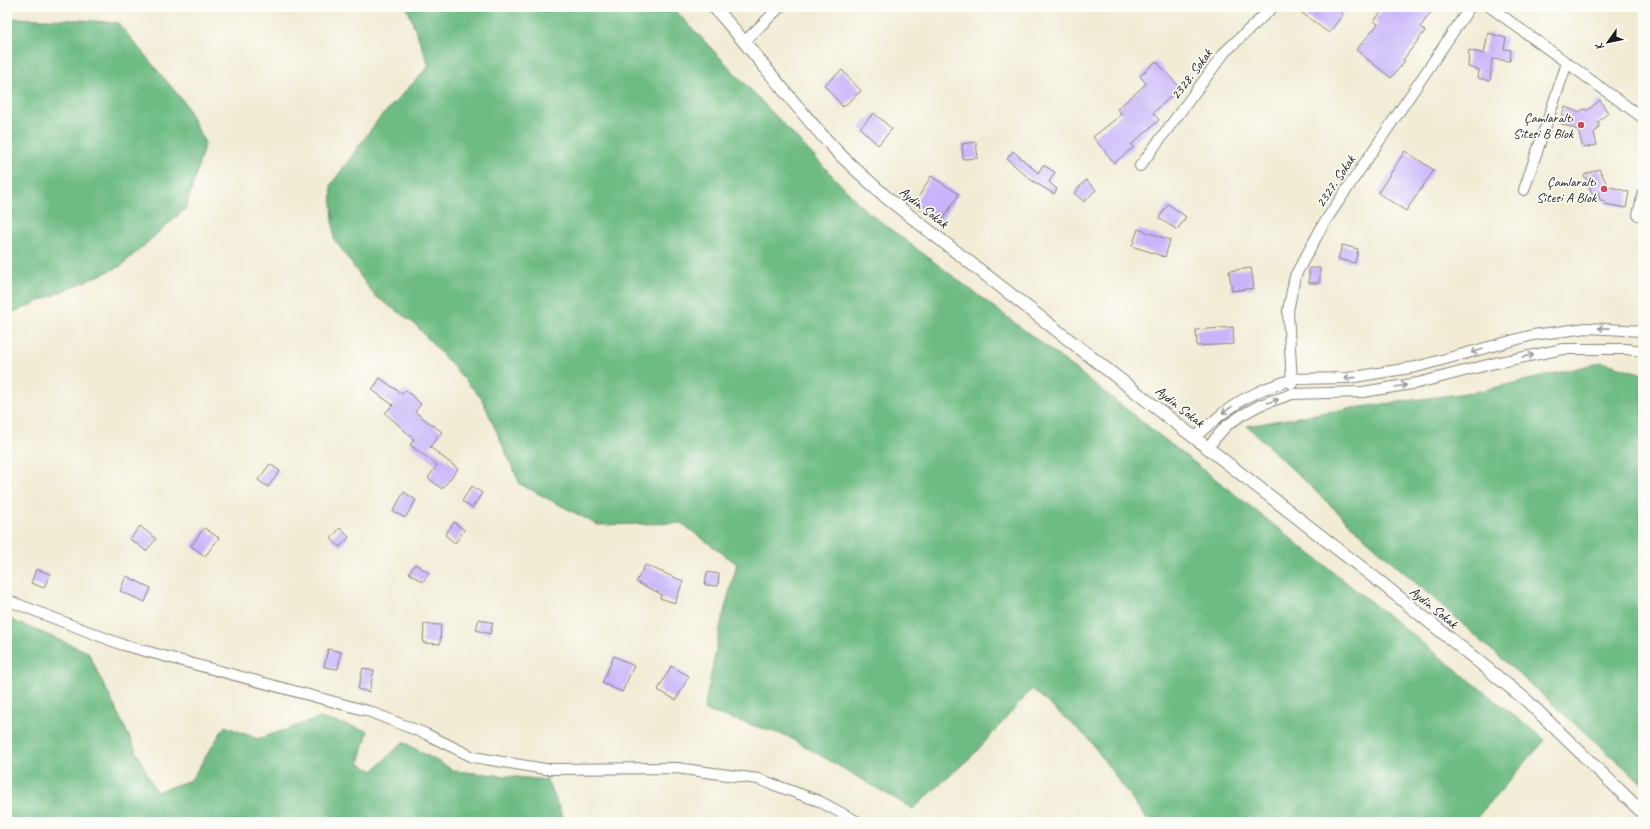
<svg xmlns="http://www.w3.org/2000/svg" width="1650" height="829" font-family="Caveat,sans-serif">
  <rect width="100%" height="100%" fill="#fdfcf7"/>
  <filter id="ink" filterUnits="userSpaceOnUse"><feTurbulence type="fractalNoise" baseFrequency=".025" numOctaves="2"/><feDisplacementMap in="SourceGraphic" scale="8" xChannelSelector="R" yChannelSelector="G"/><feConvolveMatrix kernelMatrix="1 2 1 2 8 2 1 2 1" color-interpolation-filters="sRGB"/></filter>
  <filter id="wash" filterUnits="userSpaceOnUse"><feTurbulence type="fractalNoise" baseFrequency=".012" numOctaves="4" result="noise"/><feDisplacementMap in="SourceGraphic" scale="16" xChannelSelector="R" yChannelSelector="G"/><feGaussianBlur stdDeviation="0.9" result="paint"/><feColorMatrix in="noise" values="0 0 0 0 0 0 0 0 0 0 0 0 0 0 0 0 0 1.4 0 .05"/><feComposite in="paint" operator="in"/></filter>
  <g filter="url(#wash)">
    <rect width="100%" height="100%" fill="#f2ecd5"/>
    <path fill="#6ebc84" stroke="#456c50" d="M 407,7 L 672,7 L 864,209 L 1052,351 L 1274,525 L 1545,740 L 1473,822 L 1234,822 L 1229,821 L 1147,820 L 1088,738 L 1032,689 L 974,754 L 913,809 L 787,736 L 704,710 L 722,619 L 737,564 L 681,523 L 598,525 L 520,484 L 482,399 L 415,324 L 374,295 L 334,239 L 331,185 L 377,121 L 429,66 Z
      M 7,18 L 80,20 L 118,23 L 184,102 L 205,143 L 186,208 L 121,266 L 7,315 Z
      M 1603,362 L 1643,374 L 1643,784 L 1364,537 L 1247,426 L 1339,410 L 1481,391 Z
      M 7,618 L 88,652 L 156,792 L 191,780 L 225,726 L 258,739 L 320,718 L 368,731 L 359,763 L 373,771 L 403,742 L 455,771 L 547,780 L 565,822 L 7,822 Z"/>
    <g id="blocks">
      <path fill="#c7b4fa" d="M 1294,7 L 1334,7 L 1343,14 L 1329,33 Z
        M 1385,7 L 1435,7 L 1420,27 L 1425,31 L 1403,60 L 1405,61 L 1391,78 L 1356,50 L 1378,24 L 1374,21 Z
        M 1488,33 L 1506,38 L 1504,49 L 1511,50 L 1510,61 L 1492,59 L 1490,81 L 1478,78 L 1479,70 L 1468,67 L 1469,50 L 1484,54 Z
        M 1156,61 L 1180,88 L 1153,113 L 1159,120 L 1131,145 L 1134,147 L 1114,163 L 1093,137 L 1122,114 L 1117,109 L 1146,84 L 1140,76 Z
        M 842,70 L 861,91 L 843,107 L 824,85 Z
        M 1600,100 L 1608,113 L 1598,122 L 1599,127 L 1594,133 L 1597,145 L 1583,148 L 1578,130 L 1559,123 L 1565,107 L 1578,112 L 1585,109 L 1587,111 Z
        M 874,113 L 892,129 L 878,145 L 860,128 Z
        M 976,142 L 978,158 L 963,159 L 962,144 Z
        M 1013,151 L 1038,173 L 1043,165 L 1055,172 L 1049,182 L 1057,189 L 1054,194 L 1031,180 L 1007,159 Z
        M 1405,151 L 1434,170 L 1406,211 L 1378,193 Z
        M 1599,169 L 1608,186 L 1629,192 L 1626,208 L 1605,204 L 1606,201 L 1600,200 L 1598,192 L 1593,195 L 1584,175 Z
        M 931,176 L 959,194 L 941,222 L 914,205 Z
        M 1086,180 L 1096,190 L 1084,202 L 1074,193 Z
        M 1168,204 L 1186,217 L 1177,230 L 1159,218 Z
        M 1138,229 L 1170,240 L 1165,257 L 1132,246 Z
        M 1342,245 L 1358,249 L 1355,263 L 1338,259 Z
        M 1251,268 L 1254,288 L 1232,291 L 1229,271 Z
        M 1309,268 L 1320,268 L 1320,283 L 1309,283 Z
        M 1233,327 L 1234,344 L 1197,346 L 1196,330 Z
        M 380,378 L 402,394 L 406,390 L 421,404 L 415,412 L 442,432 L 430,447 L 458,469 L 442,489 L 428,478 L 437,465 L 410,445 L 414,439 L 385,413 L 393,405 L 372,390 Z
        M 270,464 L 280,471 L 268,487 L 258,480 Z
        M 472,486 L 482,493 L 472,508 L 462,501 Z
        M 404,492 L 416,500 L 405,518 L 393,511 Z
        M 454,522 L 464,530 L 455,543 L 445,535 Z
        M 140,526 L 156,539 L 146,551 L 130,539 Z
        M 204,528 L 219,538 L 205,556 L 191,546 Z
        M 340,528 L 349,537 L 340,547 L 331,539 Z
        M 415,564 L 429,573 L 423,582 L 409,573 Z
        M 645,565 L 683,581 L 675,603 L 660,598 L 661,594 L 636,582 Z
        M 36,569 L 50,574 L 44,588 L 31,583 Z
        M 707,572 L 719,574 L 718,586 L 705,585 Z
        M 126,576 L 151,588 L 145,602 L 120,591 Z
        M 479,619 L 493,623 L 490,634 L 476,630 Z
        M 424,624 L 441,625 L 440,644 L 423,643 Z
        M 328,649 L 341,652 L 338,669 L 324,667 Z
        M 614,656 L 634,666 L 622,692 L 602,683 Z
        M 671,666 L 689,676 L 676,700 L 658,690 Z
        M 363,668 L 374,671 L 369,692 L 358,689 Z"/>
    </g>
  </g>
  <g filter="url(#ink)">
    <use href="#blocks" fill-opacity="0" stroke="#878478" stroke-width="1"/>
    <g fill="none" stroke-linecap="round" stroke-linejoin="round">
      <defs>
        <path id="minor" d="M 1490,7 L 1643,118
          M 745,41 L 780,7
          M 1140,166 L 1225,52 L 1273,7
          M 1524,190 L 1567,63
          M 1638,215 L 1643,193
          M 1292,384 L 1288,311 L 1295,276 L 1324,223 L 1470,7
          M 1195,437 L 1223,413 L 1242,400 L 1264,389 L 1293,379 L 1348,378 L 1416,367 L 1533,335 L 1587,328 L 1643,331
          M 1208,447 L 1226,426 L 1242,415 L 1260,405 L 1292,394 L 1363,392 L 1418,383 L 1495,363 L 1563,349 L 1626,349 L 1643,351
          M 7,600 L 123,645 L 368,711 L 426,734 L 473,757 L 545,769 L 676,768 L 758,779 L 819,801 L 858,822"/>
        <path id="tertiary" d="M 714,7 C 755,52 790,101 831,145 C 848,164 868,180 887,198 L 1380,582 L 1526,700 L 1643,813"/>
      </defs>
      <use href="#minor" stroke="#878478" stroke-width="12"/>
      <use href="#tertiary" stroke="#878478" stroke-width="14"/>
      <use href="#minor" stroke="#fff" stroke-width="10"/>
      <use href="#tertiary" stroke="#fff" stroke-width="12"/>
    </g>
    <defs><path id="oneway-shaft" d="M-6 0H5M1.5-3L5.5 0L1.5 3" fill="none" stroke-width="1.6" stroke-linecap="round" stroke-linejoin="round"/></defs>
    <g stroke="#999">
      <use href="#oneway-shaft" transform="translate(1604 328) rotate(-179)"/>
      <use href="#oneway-shaft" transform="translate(1477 351) rotate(162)"/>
      <use href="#oneway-shaft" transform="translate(1528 356) rotate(-11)"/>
      <use href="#oneway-shaft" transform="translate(1350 378) rotate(174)"/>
      <use href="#oneway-shaft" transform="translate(1401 386) rotate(-9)"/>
      <use href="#oneway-shaft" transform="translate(1273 401) rotate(-19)"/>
      <use href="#oneway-shaft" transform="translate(1227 410) rotate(145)"/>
    </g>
  </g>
  <g fill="#d1495b" stroke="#fdfcf7" stroke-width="1.5">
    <circle cx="1581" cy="125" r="4"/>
    <circle cx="1604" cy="189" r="4"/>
  </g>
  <g text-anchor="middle" stroke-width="3.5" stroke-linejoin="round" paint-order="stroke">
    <g font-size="14" fill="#1c1c1c" stroke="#fdfcf7">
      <text transform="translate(1191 74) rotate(-53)" y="5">2328. Sokak</text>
      <text transform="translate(1335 181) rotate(-56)" y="5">2327. Sokak</text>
      <text transform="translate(924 207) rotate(38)" y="5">Aydin Sokak</text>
      <text transform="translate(1180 406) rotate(38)" y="5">Aydin Sokak</text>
      <text transform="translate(1434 607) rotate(39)" y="5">Aydin Sokak</text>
    </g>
    <g font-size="14" fill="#1c1c1c" stroke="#fdfcf7" text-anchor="end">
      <text x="1573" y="122">Çamlaraltı<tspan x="1573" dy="16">Sitesi B Blok</tspan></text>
      <text x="1596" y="186">Çamlaraltı<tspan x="1596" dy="16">Sitesi A Blok</tspan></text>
    </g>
  </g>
  <rect width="1650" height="829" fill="none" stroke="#fdfcf7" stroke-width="24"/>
  <g transform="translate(1608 42) rotate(237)" stroke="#fdfcf7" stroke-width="3" paint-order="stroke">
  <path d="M0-3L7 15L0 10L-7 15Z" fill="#1c1c1c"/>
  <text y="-6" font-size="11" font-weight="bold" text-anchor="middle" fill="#1c1c1c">K</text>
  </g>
</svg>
